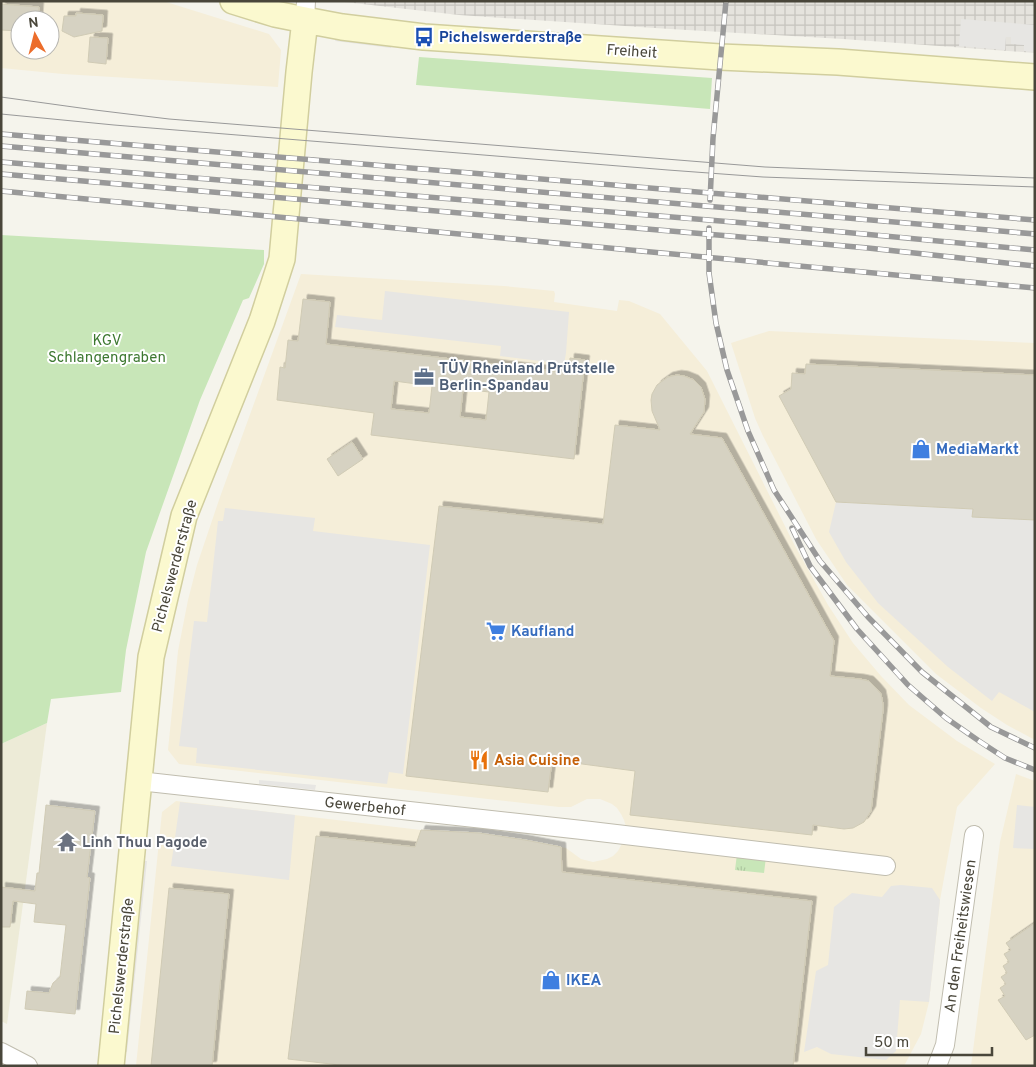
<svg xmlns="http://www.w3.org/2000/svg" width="1036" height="1067" font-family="Overpass,sans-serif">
  <defs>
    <pattern id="industrial-grid" width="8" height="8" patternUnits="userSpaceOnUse" patternTransform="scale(1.25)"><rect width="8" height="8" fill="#e5e3dd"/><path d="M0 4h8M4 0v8" fill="none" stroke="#c6c4be"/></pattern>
    <pattern id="park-tufts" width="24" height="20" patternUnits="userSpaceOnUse" patternTransform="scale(1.25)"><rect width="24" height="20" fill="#c8e6b8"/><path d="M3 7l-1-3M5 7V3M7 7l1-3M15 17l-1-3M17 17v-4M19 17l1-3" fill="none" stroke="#adc79f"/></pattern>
    <filter id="shadow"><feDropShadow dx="4.5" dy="-4.5" stdDeviation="0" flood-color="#0004"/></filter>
  </defs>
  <rect width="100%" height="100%" fill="#f5f4ec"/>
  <path fill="#f5eed9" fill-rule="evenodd" d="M 1,1 L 163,1 L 269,34 L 281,50 L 278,87 L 63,74 L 1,68 ZM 20,20 L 50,20 L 50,50 L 20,50 Z
    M 301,274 L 504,286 L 554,291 L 555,294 L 554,302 L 617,311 L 619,300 L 629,301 L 660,314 L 707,371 L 795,546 L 828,605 L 853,643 L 881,676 L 909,705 L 957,741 L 995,764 L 957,807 L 940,900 L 929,1002 L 921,1034 L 904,1066 L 136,1066 L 162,812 L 176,801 L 421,830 L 479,833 L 501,837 L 566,848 L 581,859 L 593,862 L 607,859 L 613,856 L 618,851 L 625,838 L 626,827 L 624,820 L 621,814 L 617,808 L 612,804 L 600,799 L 587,799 L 571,807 L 559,807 L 179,764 L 168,750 L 178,651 L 188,600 L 197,565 L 220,497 Z
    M 769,331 L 1035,343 L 1035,740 L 1007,725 L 981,708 L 936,674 L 847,585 L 816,539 L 763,436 L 755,418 L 731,343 Z
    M 1016,774 L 1035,781 L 1035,1066 L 971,1066 L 1000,842 Z"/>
  <path fill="url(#industrial-grid)" d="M 336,1 L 1035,1 L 1035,53 L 843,39 L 670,29 L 459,15 Z"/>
  <path fill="#edebd7" d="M 47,723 L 7,1024 L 1,1021 L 1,744 Z"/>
  <path fill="url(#park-tufts)" d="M 737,854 L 766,857 L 764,873 L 735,870 Z"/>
  <path fill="#c8e6b8" d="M 419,57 L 712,78 L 710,109 L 416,85 Z
    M 1,235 L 264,250 L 264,264 L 249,298 L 243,300 L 200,400 L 146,552 L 126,650 L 121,692 L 51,699 L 47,723 L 1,744 Z"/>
  <path fill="#e7e6e3" d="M 961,19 L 1035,25 L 1035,52 L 1024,51 L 1024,45 L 1011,44 L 1011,37 L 1006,37 L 1005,50 L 959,46 Z
    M 336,36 L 392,43 L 391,48 L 335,41 Z
    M 385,291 L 569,312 L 566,353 L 564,364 L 500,356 L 501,346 L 335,327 L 337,315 L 382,320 Z
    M 836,502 L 973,509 L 972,516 L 1035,520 L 1035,712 L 999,692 L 992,701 L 948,667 L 878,603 L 846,562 L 829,532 Z
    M 225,508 L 315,518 L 313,531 L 430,545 L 403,774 L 389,772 L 387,784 L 196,763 L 197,748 L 179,746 L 194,621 L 207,622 L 218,521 L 223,521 Z
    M 259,780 L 316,785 L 315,790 L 259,784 Z
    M 180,802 L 295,815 L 289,880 L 171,866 Z
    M 1017,805 L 1035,807 L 1035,849 L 1013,848 Z
    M 142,861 L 147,861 L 127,1052 L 122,1051 Z
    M 901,885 L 932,888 L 940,900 L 929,1002 L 900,1000 L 896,1051 L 886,1060 L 831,1054 L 817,1047 L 804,1052 L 816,971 L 828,965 L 834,907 L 852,893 L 882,897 L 891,886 Z"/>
  <path fill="#d6d2c2" stroke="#d0cbb5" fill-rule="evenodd" filter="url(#shadow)" d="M 1,4 L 39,7 L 38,20 L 20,20 L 20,31 L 1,30 Z
    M 76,13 L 103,15 L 102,31 L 74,37 L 62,31 L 64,16 L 76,16 Z
    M 90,37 L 108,38 L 106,64 L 88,62 Z
    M 303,299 L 330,302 L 326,344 L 569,373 L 570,358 L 585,360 L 574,459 L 371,435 L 374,413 L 277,400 L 280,367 L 285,368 L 288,340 L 298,341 ZM 394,381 L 432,386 L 429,413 L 391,409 ZM 463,389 L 489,392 L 486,420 L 460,417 Z
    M 806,364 L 1035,375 L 1035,520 L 972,517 L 973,509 L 836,502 L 779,396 L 791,389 L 792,373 L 805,374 Z
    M 677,375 L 684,376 L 694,380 L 701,387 L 705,399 L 704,412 L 690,434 L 722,438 L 834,641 L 830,676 L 860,679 L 869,681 L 875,687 L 881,694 L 883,704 L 883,710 L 871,811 L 864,822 L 853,828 L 844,829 L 813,825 L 812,835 L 630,815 L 635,771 L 552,760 L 548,792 L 406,776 L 439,506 L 603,524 L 615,425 L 660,430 L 652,411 L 651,400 L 652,394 L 657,385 L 661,382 L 668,377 Z
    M 352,442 L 363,459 L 338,476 L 327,459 Z
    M 46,805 L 95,811 L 87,877 L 90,878 L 75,1014 L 25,1009 L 27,991 L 49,993 L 53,983 L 60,977 L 66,925 L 34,922 L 36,904 L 13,901 L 10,927 L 1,927 L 1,887 L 35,891 L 37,873 L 39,873 Z
    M 421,830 L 479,833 L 525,840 L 561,847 L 562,872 L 812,901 L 793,1066 L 348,1066 L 288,1059 L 316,836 L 415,847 Z
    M 169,888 L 229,894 L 212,1066 L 151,1066 Z
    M 1035,923 L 1035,1035 L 1026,1040 L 998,1000 L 1005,996 L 1000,988 L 1006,984 L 1001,977 L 1007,973 L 1003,966 L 1009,962 L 1004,954 L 1011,950 L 1006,943 Z"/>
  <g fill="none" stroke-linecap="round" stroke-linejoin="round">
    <defs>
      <path id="street" d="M 305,20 L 306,1
        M 139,781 L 591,831 L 886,866
        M 1,1052 L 28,1066
        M 937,1066 L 945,1045 L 974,835"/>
      <path id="secondary" d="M 233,1 L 275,14 L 305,20 L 342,27 L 424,37 L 720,57 L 838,62 L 1035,77
        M 111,1066 L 151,657 L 184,516 L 262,321 L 282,259 L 299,72 L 305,20"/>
    </defs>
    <use href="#street" stroke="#c0bdaf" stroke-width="20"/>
    <use href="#secondary" stroke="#d1ce9e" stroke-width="28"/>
    <use href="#street" stroke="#fff" stroke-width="18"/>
    <use href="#secondary" stroke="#fbf9cf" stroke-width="25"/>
    <path stroke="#999" stroke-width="1" d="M 1,97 L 95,110 L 169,119 L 765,167 L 1035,178
      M 1,114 L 114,125 L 668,170 L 763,177 L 1035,187"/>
    <defs>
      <path id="rail" d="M 1,134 L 1035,220
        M 1,146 L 1035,234
        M 1,162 L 757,224 L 1035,250
        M 1,174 L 753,238 L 868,248 L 1035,266
        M 1,191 L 1035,288
        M 710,200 L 713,138 L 726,1
        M 709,228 L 709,273 L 716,323 L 727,370 L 748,431 L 774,490 L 820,561 L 868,617 L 922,672 L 991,727 L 1035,748
        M 792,528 L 810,566 L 857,629 L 908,685 L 946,718 L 979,741 L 1005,758 L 1035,770"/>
    </defs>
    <use href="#rail" stroke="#999" stroke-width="5.5"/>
    <use href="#rail" stroke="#fff" stroke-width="4" stroke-dasharray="11" stroke-linecap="butt"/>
  </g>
  <defs>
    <symbol id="bus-bare" viewBox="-9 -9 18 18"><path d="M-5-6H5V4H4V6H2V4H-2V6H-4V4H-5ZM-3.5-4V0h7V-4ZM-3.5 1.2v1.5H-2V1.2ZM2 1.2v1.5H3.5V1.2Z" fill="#1a4fb4" stroke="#fff" stroke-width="2.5" paint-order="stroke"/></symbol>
    <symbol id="office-bare" viewBox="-9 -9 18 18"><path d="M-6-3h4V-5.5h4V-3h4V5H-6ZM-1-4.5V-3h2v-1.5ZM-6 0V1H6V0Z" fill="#5c6f8a" stroke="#fff" stroke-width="2.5" paint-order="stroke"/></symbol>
    <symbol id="shop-bare" viewBox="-9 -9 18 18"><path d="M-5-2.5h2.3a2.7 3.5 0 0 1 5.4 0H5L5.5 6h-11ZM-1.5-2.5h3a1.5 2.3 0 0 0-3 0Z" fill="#3f7fe0" stroke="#fff" stroke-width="2.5" paint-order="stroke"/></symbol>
    <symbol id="supermarket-bare" viewBox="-9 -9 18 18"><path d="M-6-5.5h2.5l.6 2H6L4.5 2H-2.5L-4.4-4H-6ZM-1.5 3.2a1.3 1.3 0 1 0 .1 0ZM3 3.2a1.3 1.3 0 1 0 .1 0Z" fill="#3f7fe0" stroke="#fff" stroke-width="2.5" paint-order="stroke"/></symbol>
    <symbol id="restaurant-bare" viewBox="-9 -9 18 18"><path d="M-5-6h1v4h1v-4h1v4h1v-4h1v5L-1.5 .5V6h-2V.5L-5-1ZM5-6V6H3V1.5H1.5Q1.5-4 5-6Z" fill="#e8710a" stroke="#fff" stroke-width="2.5" paint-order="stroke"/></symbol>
    <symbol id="temple-bare" viewBox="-9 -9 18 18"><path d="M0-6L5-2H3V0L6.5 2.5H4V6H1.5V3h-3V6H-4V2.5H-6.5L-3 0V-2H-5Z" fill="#6b7280" stroke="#fff" stroke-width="2.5" paint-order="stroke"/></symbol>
  </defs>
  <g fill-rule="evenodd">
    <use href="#bus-bare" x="410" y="23" width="28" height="28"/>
    <use href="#office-bare" x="410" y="363" width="28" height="28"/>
    <use href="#shop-bare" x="907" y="435" width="28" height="28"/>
    <use href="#supermarket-bare" x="482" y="617" width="28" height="28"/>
    <use href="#restaurant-bare" x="465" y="746" width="28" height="28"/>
    <use href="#temple-bare" x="53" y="828" width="28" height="28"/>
    <use href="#shop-bare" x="537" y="966" width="28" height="28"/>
  </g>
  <g text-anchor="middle" stroke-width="4" stroke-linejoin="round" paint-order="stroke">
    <g font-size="15" font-weight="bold" fill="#164399" stroke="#fff" text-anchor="start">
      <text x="439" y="42">Pichelswerderstraße</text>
    </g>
    <g font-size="15" fill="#49463a" stroke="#fff">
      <text transform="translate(632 51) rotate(4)" y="5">Freiheit</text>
      <text transform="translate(174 566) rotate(-75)" y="5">Pichelswerderstraße</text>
      <text transform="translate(365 806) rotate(6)" y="5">Gewerbehof</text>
      <text transform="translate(960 936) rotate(-82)" y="5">An den Freiheitswiesen</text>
      <text transform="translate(121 966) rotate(-84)" y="5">Pichelswerderstraße</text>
    </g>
    <g font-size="15" fill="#3d7830" stroke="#fff">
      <text x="107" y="345">KGV<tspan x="107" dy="17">Schlangengraben</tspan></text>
    </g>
    <g font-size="15" font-weight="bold" fill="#4e5e75" stroke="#fff" text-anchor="start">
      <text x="439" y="373">TÜV Rheinland Prüfstelle<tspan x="439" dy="17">Berlin-Spandau</tspan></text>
    </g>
    <g font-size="15" font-weight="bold" fill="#366cbe" stroke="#fff" text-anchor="start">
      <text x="936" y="454">MediaMarkt</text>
      <text x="511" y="636">Kaufland</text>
      <text x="566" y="985">IKEA</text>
    </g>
    <g font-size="15" font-weight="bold" fill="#c56008" stroke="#fff" text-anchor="start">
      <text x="494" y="765">Asia Cuisine</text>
    </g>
    <g font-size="15" font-weight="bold" fill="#5b616d" stroke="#fff" text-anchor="start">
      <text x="82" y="847">Linh Thuu Pagode</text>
    </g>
  </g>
  <rect width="1036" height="1067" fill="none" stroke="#49463a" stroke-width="5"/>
  <g transform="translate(35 35) rotate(353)"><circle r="24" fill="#ffffff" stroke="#b6b5b0"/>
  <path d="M0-4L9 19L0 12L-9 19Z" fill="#ec6d2b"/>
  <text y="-8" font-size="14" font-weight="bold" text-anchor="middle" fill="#49463a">N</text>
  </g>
  <path d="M866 1047v8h126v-8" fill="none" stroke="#49463a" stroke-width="2.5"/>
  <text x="874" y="1047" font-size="15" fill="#49463a" stroke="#ffffff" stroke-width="4" paint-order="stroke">50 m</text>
</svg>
